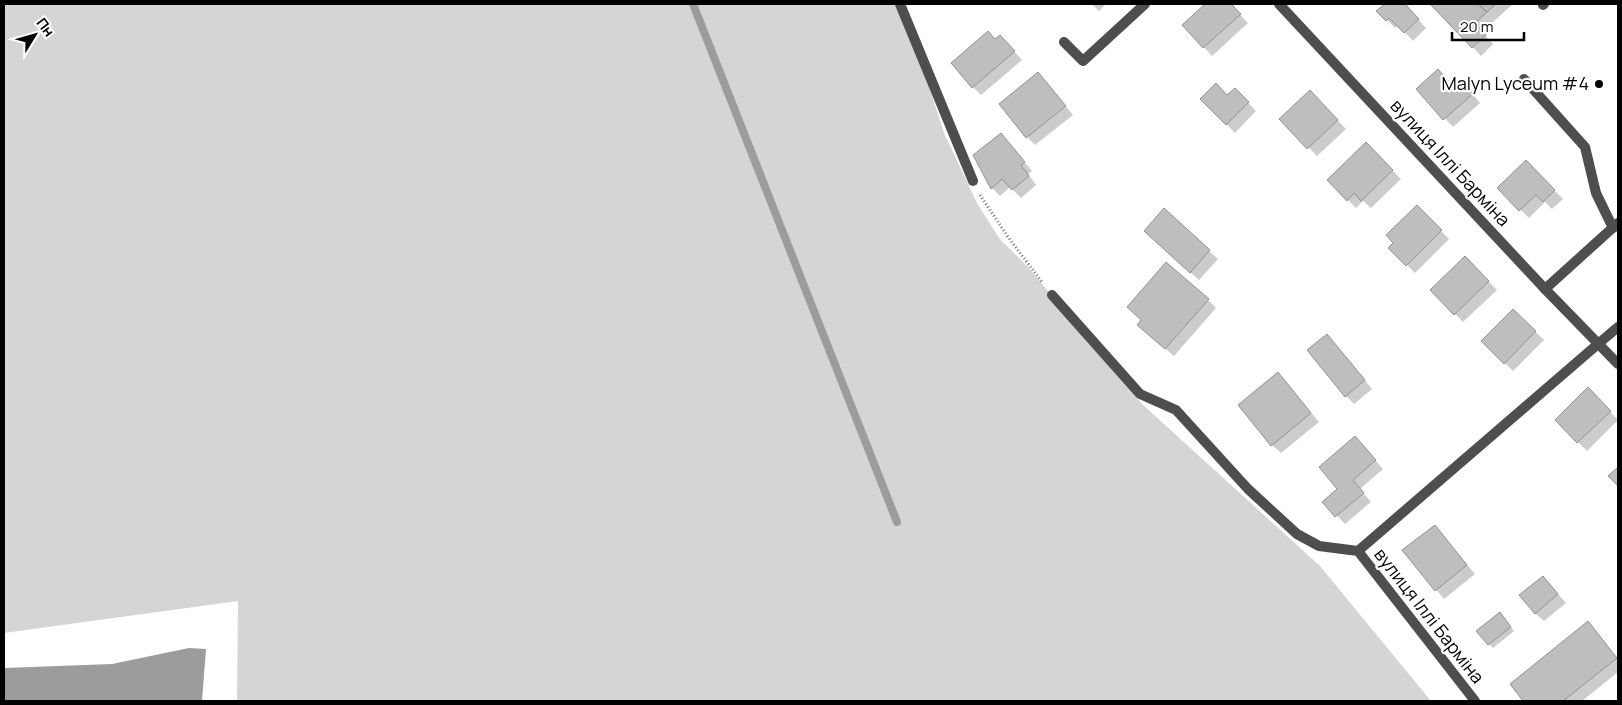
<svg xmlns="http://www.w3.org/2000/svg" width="1622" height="705" font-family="Manrope,sans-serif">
  <rect width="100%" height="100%" fill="#fff"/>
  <path fill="#d5d5d5" d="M 4,4 L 900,4 L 916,46 L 944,133 L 977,203 L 999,238 L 1029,268 L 1142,404 L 1320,566 L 1431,701 L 237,701 L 238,601 L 4,633 Z"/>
  <path fill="#9c9c9c" d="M 189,648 L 206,649 L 202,701 L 4,701 L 4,668 L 112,664 Z"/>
  <path fill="#0003" d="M 1092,4 L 1106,4 L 1099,11 Z
    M 1207,4 L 1230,4 L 1248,23 L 1212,56 L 1184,25 Z
    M 1386,4 L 1404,4 L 1426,28 L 1413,41 L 1398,25 L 1395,28 L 1378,11 Z
    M 1434,4 L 1513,4 L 1482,32 L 1493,44 L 1481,56 L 1433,5 Z
    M 996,40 L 1008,45 L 1022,60 L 981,95 L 973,87 Z
    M 1038,74 L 1073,115 L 1035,145 L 1027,137 Z
    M 1235,89 L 1256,111 L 1235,133 L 1202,99 L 1227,96 Z
    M 1418,89 L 1471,92 L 1480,103 L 1453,127 Z
    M 1318,100 L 1346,129 L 1317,156 L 1281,119 Z
    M 1009,143 L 1032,171 L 1028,174 L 1036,185 L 1021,198 L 1010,187 L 1000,196 L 992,188 Z
    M 1366,144 L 1401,179 L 1371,208 L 1363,201 L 1356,208 L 1329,180 Z
    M 1526,162 L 1563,199 L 1552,209 L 1545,202 L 1529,218 L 1499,188 Z
    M 1417,207 L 1449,239 L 1415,273 L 1390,248 Z
    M 1164,210 L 1218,259 L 1199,280 L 1153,239 Z
    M 1465,258 L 1497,290 L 1463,322 L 1432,290 Z
    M 1208,300 L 1216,308 L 1174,356 L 1147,333 Z
    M 1513,310 L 1544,340 L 1513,371 L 1483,341 Z
    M 1335,344 L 1372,389 L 1354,404 L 1346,396 Z
    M 1278,373 L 1319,422 L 1281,453 L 1272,445 Z
    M 1588,389 L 1618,420 L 1587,451 L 1556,420 Z
    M 1363,446 L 1383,469 L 1360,489 L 1371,502 L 1345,524 L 1324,502 L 1339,489 Z
    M 1434,526 L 1475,574 L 1444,599 L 1404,551 Z
    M 1543,577 L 1566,603 L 1544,621 L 1535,613 Z
    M 1504,618 L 1514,631 L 1493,648 L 1489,644 Z
    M 1588,623 L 1618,659 L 1618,672 L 1582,701 L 1525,701 L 1511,684 Z"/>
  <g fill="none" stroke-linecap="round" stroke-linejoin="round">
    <path stroke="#9c9c9c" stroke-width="8" d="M 693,4 L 897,522"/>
  </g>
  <path fill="#bebebe" stroke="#929292" d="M 1205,4 L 1231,4 L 1241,14 L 1203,48 L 1182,25 Z
    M 1385,4 L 1405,4 L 1419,19 L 1404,33 L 1389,18 L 1386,21 L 1376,11 Z
    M 1433,4 L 1478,4 L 1487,12 L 1475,23 L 1486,35 L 1472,48 L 1431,5 Z
    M 1478,4 L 1496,4 L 1487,12 Z
    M 988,31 L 995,39 L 1000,35 L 1015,51 L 972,88 L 951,63 Z
    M 1438,69 L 1455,89 L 1462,82 L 1473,94 L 1443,120 L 1416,89 Z
    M 1038,72 L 1066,106 L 1026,138 L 999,104 Z
    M 1216,83 L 1227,95 L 1235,88 L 1249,102 L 1226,125 L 1200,99 Z
    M 1310,90 L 1338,120 L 1307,149 L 1279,119 Z
    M 1001,133 L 1025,162 L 1021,165 L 1029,176 L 1012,190 L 1002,179 L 991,189 L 973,155 Z
    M 1366,142 L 1393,170 L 1361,201 L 1354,193 L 1347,201 L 1327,180 Z
    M 1526,160 L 1555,190 L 1543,202 L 1536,195 L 1519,211 L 1497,188 Z
    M 1417,205 L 1442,230 L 1406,266 L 1388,248 L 1393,243 L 1386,235 Z
    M 1164,208 L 1210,250 L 1190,273 L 1144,231 Z
    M 1465,256 L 1489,281 L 1454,315 L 1430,290 Z
    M 1166,262 L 1209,299 L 1165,349 L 1137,325 L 1141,320 L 1127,307 Z
    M 1513,309 L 1536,331 L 1504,364 L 1481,341 Z
    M 1327,334 L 1365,380 L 1345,397 L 1307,350 Z
    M 1278,372 L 1311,413 L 1271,446 L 1238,405 Z
    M 1588,387 L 1611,411 L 1577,443 L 1555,420 Z
    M 1355,436 L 1376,460 L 1353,480 L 1364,493 L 1335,517 L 1322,502 L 1337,489 L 1319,467 Z
    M 1618,467 L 1618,486 L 1608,476 Z
    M 1435,525 L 1467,565 L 1435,591 L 1402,550 Z
    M 1543,576 L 1558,594 L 1535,614 L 1519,595 Z
    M 1500,612 L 1511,627 L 1488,645 L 1476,631 Z
    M 1588,621 L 1617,658 L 1563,701 L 1523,701 L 1510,684 Z"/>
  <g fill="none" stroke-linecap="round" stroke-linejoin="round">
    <path stroke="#707070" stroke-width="3" stroke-dasharray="1 2.5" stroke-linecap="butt" d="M 980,195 L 1008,237 L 1042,282"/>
    <path stroke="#4e4e4e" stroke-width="10" d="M 1064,42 L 1083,61 L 1145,4
      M 1524,79 L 1585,147 L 1596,193 L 1613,228
      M 1545,289 L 1618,223
      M 1598,344 L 1618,327"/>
    <path stroke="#4e4e4e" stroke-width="10" d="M 900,4 L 973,181
      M 1279,4 L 1545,289 L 1618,364
      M 1543,5 L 1544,4
      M 1052,295 L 1140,394 L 1176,410 L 1248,489 L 1297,534 L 1319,546 L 1358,551 L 1598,344
      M 1358,551 L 1475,701"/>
  </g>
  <circle fill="#000" stroke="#fff" stroke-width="2" cx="1599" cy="84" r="5"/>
  <g text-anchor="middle" stroke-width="4.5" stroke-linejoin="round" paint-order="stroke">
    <g font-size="18" fill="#000" stroke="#fff" text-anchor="end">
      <text x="1589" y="90">Malyn Lyceum #4</text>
    </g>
    <g font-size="18" fill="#000" stroke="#fff">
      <text transform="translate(1450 163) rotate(47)" y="6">вулиця Іллі Барміна</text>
      <text transform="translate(1429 616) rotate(52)" y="6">вулиця Іллі Барміна</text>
    </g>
  </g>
  <rect width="1622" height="705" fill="none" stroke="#000000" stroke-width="10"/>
  <g transform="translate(35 35) rotate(53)" stroke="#ffffff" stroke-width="4" paint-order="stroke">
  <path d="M0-4L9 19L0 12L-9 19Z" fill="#000000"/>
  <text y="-8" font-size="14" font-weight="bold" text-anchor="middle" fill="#000000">Пн</text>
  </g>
  <path d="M1452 32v8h72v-8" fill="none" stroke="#000000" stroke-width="2.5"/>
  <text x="1460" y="32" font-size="15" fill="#000000" stroke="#ffffff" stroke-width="4" paint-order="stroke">20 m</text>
</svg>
